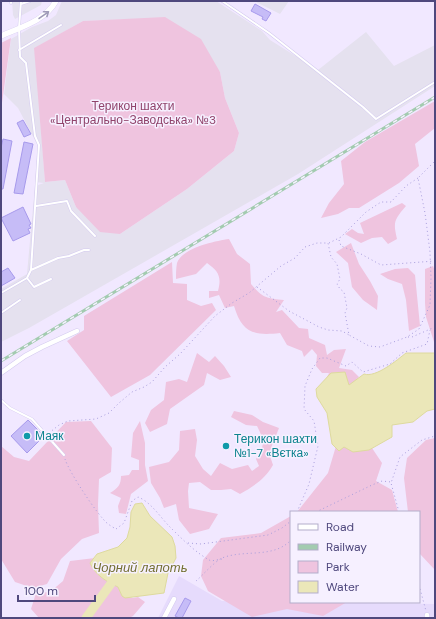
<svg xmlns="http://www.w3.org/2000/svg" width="436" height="619" font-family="'DM Sans',sans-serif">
  <rect width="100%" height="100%" fill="#f1e8ff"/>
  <path fill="#e6dbfc" d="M 179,576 L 222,601 L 435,604 L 435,618 L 158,618 Z"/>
  <path fill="#e5e1ef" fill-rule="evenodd" d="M 12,1 L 42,1 L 41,5 L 15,19 L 13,15 Z
    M 62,1 L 216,1 L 262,31 L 270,40 L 318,70 L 366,32 L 394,66 L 435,45 L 435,86 L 298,174 L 29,328 L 1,342 L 1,289 L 27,274 L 35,186 L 44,183 L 35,182 L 38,146 L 18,108 L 4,94 L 11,39 L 32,27 L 48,21 L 56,15 ZM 165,18 L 220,72 L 225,98 L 239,133 L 234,151 L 187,189 L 120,234 L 76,207 L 65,180 L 45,182 L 35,48 L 83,21 Z
    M 254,1 L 289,1 L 280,14 Z"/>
  <path fill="#efc4df" d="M 165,17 L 201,39 L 220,72 L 225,98 L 239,133 L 234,151 L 187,189 L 120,234 L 100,232 L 76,207 L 65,180 L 45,182 L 34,48 L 83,21 Z
    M 11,38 L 1,110 L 1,43 Z
    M 435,101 L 435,128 L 415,144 L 419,166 L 399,183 L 359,208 L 349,208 L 338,214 L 321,218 L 329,203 L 344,184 L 341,161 L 365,142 Z
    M 402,203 L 406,206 C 394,220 393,222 397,239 L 388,244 L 382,237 L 372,238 L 361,243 L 345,234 L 352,229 L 358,233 L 364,234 L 360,223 Z
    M 229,239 L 237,254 L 250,264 L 251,284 C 263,298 266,298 284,300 L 276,312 L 282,310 L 299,328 L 308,329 L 309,338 L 325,345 L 327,355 L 334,350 L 346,349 L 339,368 L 352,370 L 359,377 L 348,389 L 325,381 L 329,373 L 322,373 L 316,366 L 317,355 L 312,349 L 304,357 L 302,351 L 287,345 L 280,333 C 254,336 242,333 234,306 L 225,308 L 219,295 L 209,298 L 209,291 L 218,291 C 222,276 218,271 207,263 L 196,274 L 176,279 C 176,274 176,268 177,263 C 182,248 215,241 229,239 Z
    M 351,243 L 359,264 L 370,281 L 378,296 L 377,310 L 363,300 L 352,287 L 348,263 L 336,252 Z
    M 172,262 L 173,283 L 187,284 L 187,300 L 201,306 L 212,303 L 216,310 L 150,375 L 111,397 L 67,341 L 84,330 L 84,316 Z
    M 433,266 L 435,271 L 435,345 L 426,317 L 425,303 L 425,269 Z
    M 408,268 L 415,275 L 420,326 L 409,331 L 406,300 L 402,284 L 388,279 L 380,274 L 395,269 Z
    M 197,353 L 209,362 L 215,356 L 224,366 L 231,377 L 220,380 L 207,373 L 204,385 L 170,409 L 167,424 L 150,432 L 145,423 L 151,410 L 164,400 L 166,382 L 179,379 L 187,382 Z
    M 234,411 L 252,415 L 263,422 L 279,428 L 269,453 L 273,465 C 265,479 254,486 240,494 L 231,489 L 221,490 L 211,490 L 200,482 L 189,483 L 188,491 L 189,508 L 218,514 L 209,529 L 190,534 L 179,520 L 176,504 L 164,508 L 160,498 L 151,483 L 149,467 L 169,462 L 179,450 L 180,431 L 195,429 L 197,440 L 195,456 L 203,469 L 211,476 L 220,463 L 232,469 L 248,465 L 252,471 L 259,466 L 256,459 C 265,444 265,442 257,426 L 246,425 L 231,417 Z
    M 91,421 L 112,448 L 111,472 L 99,479 L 98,505 L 99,533 L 82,539 L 61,559 L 47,584 L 33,588 L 15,582 L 1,559 L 1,446 L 14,457 L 29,461 L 66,422 Z
    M 140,421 L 145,443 L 145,465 L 148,481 L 131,494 L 126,514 L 119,513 L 118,506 L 121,498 L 110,493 C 118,488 121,485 121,476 L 129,475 L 132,470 L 139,470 L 139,460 L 131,457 L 133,433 Z
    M 362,433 L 382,463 L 376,481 L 392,490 L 398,512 L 297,512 L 328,473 L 336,446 Z
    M 435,438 L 435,570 L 420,554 L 419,550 L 419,512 L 408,512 L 404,478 L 407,458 L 426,440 Z
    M 291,516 L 291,602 L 347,602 L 323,616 L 287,609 L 252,617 L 208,591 L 201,576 L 203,560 L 221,538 L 261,533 Z
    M 95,558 L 90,563 C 95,575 107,582 118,587 L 122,596 L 133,598 L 138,597 L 145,602 L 133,616 L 129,618 L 39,618 L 31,609 L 36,593 L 50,592 L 63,581 L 70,561 Z"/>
  <path fill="#ebe7b9" stroke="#deda9e" d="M 406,353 L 435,353 L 435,409 L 427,411 L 413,422 L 392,425 L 392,437 L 369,450 L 353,452 L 344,447 L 339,451 L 332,444 L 327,413 L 317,397 L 316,389 L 331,373 L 345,372 L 349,385 L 364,374 C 376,378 397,360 406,353 Z
    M 142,503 L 150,516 L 172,537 L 175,546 L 176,558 L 168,573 L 164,593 L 125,598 L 122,596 L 118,587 C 107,582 95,575 90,563 L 97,554 L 118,547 L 127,538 L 130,527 L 131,512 L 135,504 Z"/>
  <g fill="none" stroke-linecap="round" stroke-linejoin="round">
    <path stroke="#ebe7b9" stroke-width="9" d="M 86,618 L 118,574"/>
  </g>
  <path fill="#c6bcf7" stroke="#a79aec" d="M 255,4 L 271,13 L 266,21 L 262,19 L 263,17 L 251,11 Z
    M 23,120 L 31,134 L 24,137 L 17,123 Z
    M 3,139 L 12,141 L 3,189 L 1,189 L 1,148 Z
    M 24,142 L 33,144 L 23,194 L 14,193 Z
    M 23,207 L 31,224 L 29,225 L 31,228 L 28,229 L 30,233 L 13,241 L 1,218 Z
    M 8,268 L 15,278 L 1,286 L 1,272 Z
    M 28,420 L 44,436 L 27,453 L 11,436 Z
    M 185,598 L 191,601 L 182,618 L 179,618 L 175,616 Z"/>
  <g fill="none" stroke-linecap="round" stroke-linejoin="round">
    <defs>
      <path id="service" d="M 11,1 L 11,3
        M 222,1 L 269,33 L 363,107 L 376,119 L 435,82
        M 21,4 L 30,1
        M 19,50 L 61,25
        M 36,206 L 67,201 L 71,211 L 95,236
        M 31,270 L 58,258 L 69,256 L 84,250 L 89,250
        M 27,278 L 34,287 L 51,279
        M 1,293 L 27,278 L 31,270 L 39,145 L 35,136 L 26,63 L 20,57 L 19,28 L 21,1
        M 1,313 L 20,300
        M 1,400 L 10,408 L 32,419 L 64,455"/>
      <path id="minor" d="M 1,373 L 25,356 L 42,347 L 77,331
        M 427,615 L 427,618
        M 164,618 L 174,599"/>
      <path id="tertiary" d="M 1,36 C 21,27 45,21 56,1"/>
    </defs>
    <use href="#service" stroke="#d4cbef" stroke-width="3"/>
    <use href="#minor" stroke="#d4cbef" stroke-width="5.5"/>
    <use href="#tertiary" stroke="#d4cbef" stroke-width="6"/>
    <path stroke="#a89edd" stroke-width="1" stroke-dasharray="1 3" stroke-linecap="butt" d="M 339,240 L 341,246 L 361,254 L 381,265 L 435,261
      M 329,243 L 341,237 L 366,212 L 381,202 L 391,202 L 406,186 L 418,178
      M 257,287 L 289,311 L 319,327 L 328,330 L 342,331 L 349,335
      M 408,337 L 412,337 L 435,327
      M 49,433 L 59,425 L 68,421 L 96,419 L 109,413 L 119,403 L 132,392 L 144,387 L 152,382 L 165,367 L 180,354 L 215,316 L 232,303 L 249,293 L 281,266 L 295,258 L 305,247 L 317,243 L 328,243 L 331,257 L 337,264 L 340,279 L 337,284 L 340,289 L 344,292 L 347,308 L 345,313 L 349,335 L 369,346 L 380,347 L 407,337 L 419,329 L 430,305 L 431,278 L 430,252 L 425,213 L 418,178 L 435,161
      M 65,459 C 69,472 98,516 108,524 C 111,526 114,528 116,529 L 124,523 L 132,501 L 138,497 C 151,502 160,517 170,527 C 182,539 196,553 211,561 L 222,559
      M 297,512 L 309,484 L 318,446 L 314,421 L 304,409 L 305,386 L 312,369 L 320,358 L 327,358 L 346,366 L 352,362 L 363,372 L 390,364 L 402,353 L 427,344 L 430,330
      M 316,512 L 372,485 L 382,481 L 391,482
      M 399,512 L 391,483 L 400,457 L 422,440 L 435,436
      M 188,543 L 201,544 L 268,535 L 282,528 L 291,521
      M 196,581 C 203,575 214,562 222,558 C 245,549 273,559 291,540
      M 419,585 L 426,611"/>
    <use href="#service" stroke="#fff" stroke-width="2"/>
    <use href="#minor" stroke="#fff" stroke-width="4.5"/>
    <use href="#tertiary" stroke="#fff" stroke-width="5.5"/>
    <defs>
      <path id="rail" d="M 1,361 L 435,97"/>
    </defs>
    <use href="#rail" stroke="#a3cbb0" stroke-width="3"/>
    <use href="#rail" stroke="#f6f0ff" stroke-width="1.5" stroke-dasharray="4.5" stroke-linecap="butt"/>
  </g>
  <defs><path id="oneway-shaft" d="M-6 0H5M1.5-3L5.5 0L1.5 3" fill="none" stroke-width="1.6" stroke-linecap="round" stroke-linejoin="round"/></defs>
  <use stroke="#9e9ab8" href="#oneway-shaft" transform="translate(44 15) rotate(-35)"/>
  <g fill="#0f9aa8" stroke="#f6f0ff" stroke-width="1.5">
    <circle cx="27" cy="436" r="4"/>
    <circle cx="226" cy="446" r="4"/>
  </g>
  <g text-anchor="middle" stroke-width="3" stroke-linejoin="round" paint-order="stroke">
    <g font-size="12" fill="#90436b" stroke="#f6f0ff">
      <text x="133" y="110">Терикон шахти<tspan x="133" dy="14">«Центрально-Заводська» №3</tspan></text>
    </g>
    <g font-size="12" fill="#0d838f" stroke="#f6f0ff" text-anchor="start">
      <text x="35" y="440">Маяк</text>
      <text x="234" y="443">Терикон шахти<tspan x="234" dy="14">№1-7 «Вєтка»</tspan></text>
    </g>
    <g font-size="13" font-style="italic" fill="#747033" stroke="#f6f0ff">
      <text x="140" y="572">Чорний лапоть</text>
    </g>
  </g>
  <rect width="436" height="619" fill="none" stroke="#4f487d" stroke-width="4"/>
  <rect x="290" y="511" width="130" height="92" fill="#f6f0ff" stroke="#b3adcb"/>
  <rect x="298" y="524" width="20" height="6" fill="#ffffff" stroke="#b3adcb"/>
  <text x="326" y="531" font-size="12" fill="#4f487d">Road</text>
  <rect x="298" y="544" width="20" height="6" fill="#a3cbb0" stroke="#b3adcb"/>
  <text x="326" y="551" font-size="12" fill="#4f487d">Railway</text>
  <rect x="298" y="561" width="20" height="12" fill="#efc4df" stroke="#b3adcb"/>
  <text x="326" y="571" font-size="12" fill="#4f487d">Park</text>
  <rect x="298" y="581" width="20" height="12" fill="#ebe7b9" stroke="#b3adcb"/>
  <text x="326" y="591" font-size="12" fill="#4f487d">Water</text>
  <path d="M18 595v6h77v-6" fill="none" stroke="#4f487d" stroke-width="2"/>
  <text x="24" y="595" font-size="12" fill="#4f487d" stroke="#f6f0ff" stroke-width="3" paint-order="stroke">100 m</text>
</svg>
